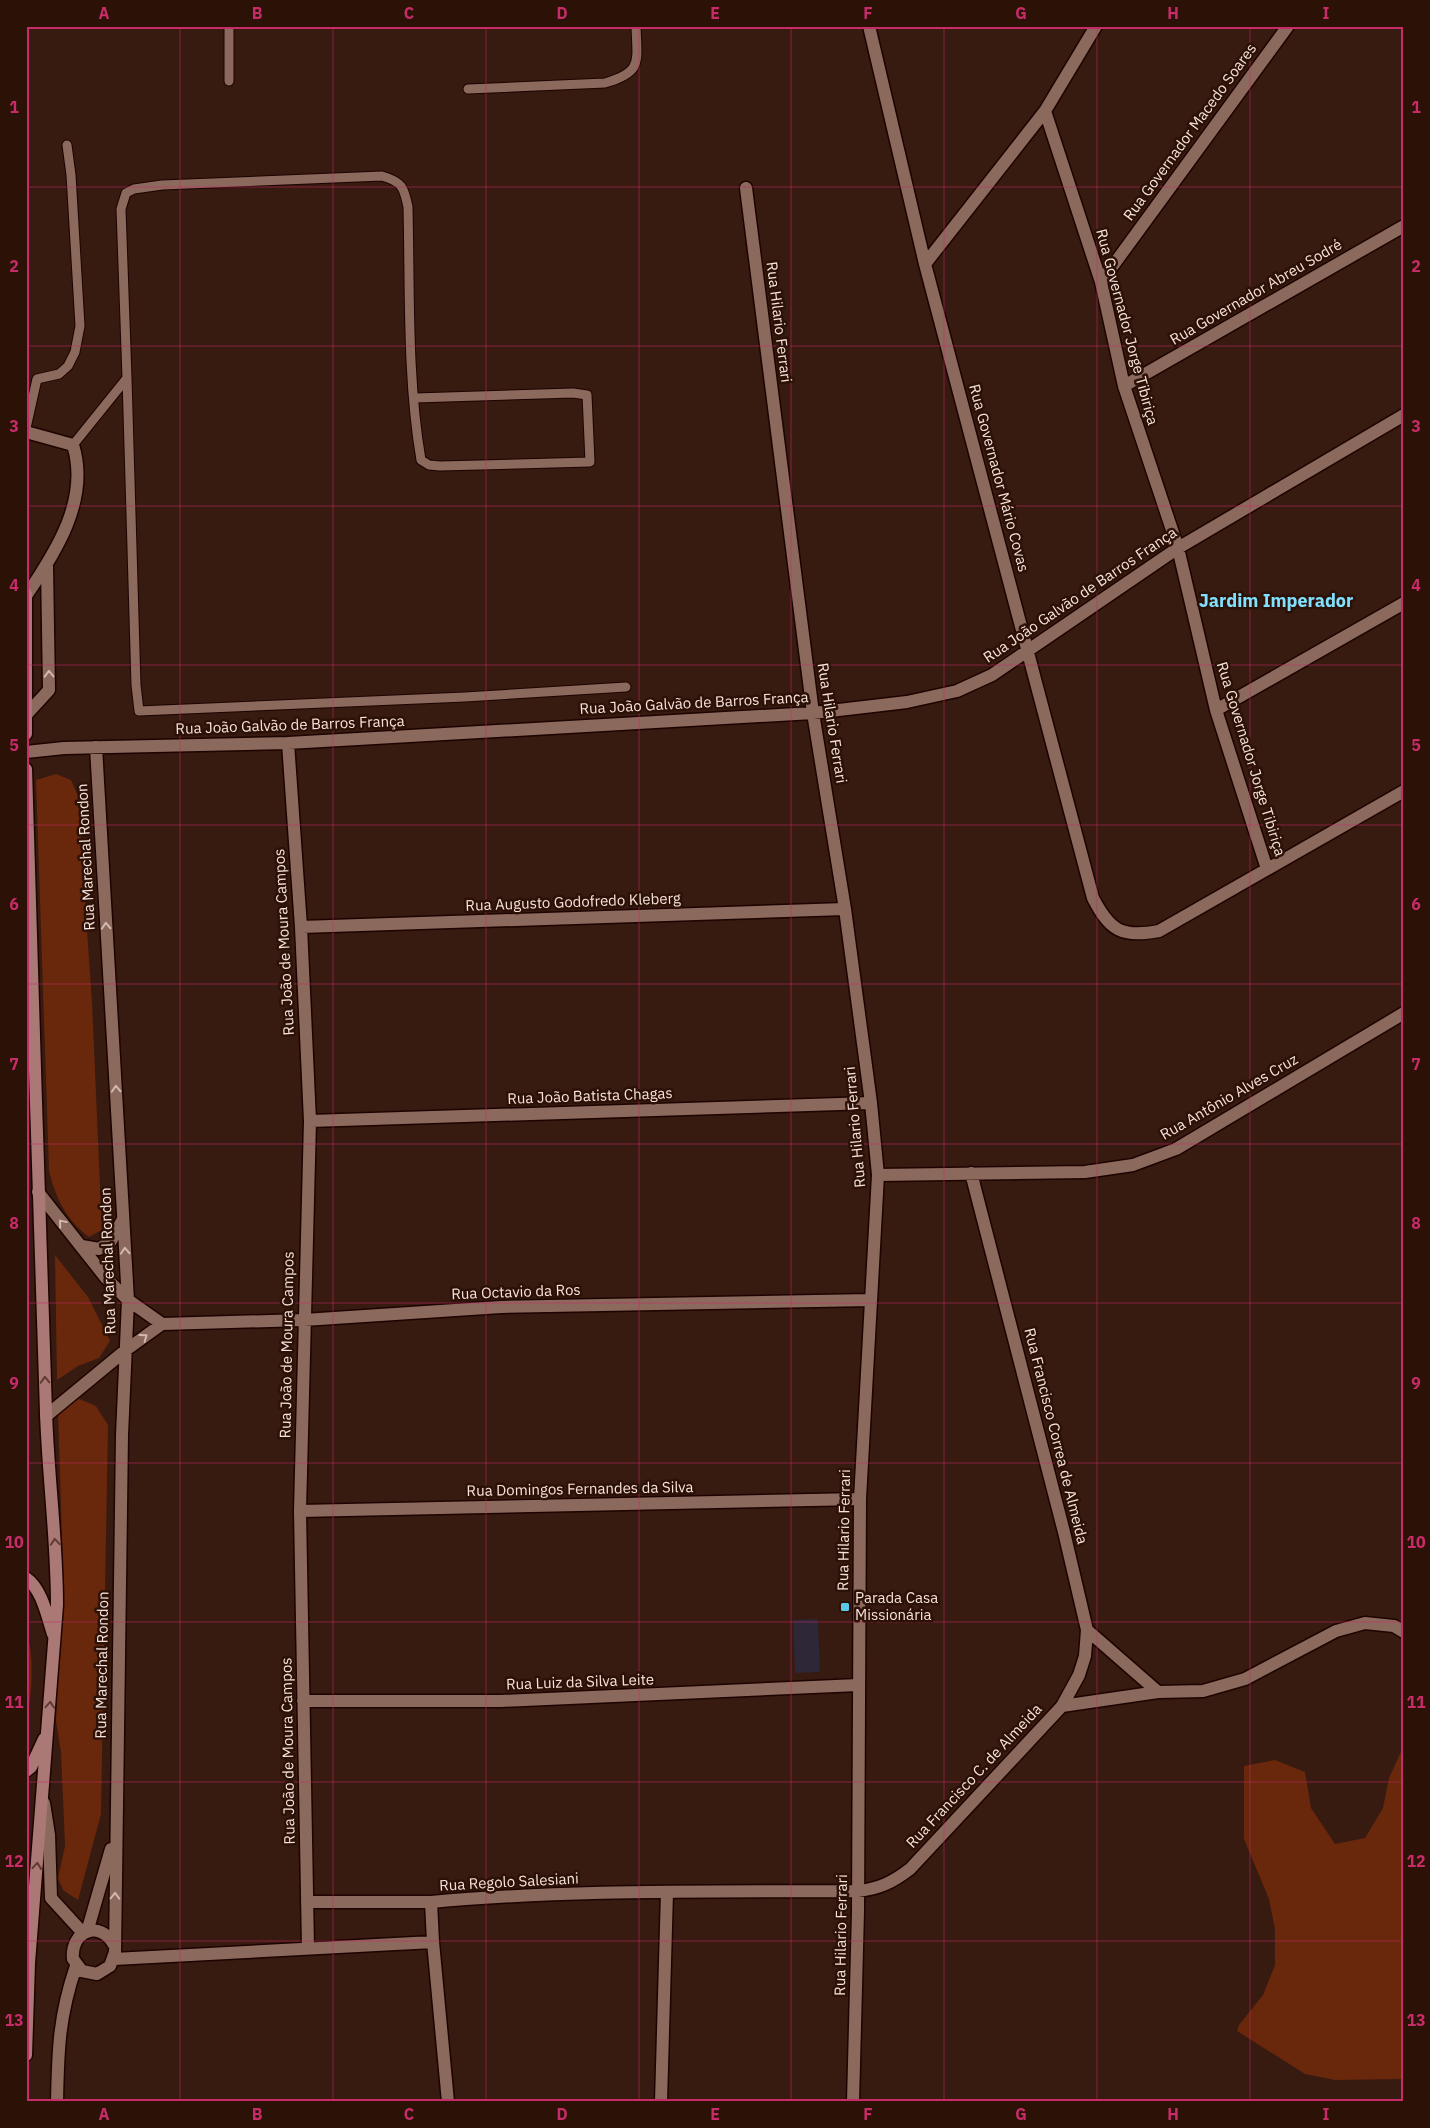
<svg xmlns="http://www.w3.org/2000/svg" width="1430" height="2128" font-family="'IBM Plex Sans',sans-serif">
  <rect width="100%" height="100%" fill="#371a10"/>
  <path fill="#2e2737" d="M 818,1619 L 820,1672 L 795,1673 L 793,1620 Z"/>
  <path fill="#69270c" d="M 56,774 L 71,780 L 78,796 L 92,1003 L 102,1230 L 89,1237 C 66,1220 55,1197 49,1170 L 36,780 Z
    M 55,1255 L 88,1297 L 110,1341 L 99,1358 L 78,1366 L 57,1380 Z
    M 77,1398 L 96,1406 L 108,1425 L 101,1814 L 78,1900 L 63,1890 L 58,1878 L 65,1846 L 61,1752 L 56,1721 L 63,1569 L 58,1413 Z
    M 26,1627 C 35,1659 32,1694 26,1726 Z
    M 1404,1745 L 1404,2079 L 1335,2080 L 1305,2074 L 1237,2031 L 1239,2025 L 1263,1995 L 1275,1965 L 1275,1929 L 1269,1899 L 1244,1839 L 1244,1766 L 1275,1760 L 1305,1772 L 1311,1808 L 1335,1844 L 1365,1838 L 1383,1808 L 1389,1778 Z"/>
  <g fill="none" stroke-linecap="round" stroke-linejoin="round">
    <defs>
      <path id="service" d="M 229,26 L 229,81
        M 468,89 L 605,83 C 643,72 637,62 636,26
        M 127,378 L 136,685 L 139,711 L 465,697 L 626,687
        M 26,428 L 37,379 L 59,374 L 68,366 L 75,352 L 80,326 L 71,175 L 67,145
        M 73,445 L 127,378 L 121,209 L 126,193 L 134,189 L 162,185 L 382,176 C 403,182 404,188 408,207 C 410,291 407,378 421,460 L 429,465 L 440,466 L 590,462 L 587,395 L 573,393 L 415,398"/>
      <path id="minor" d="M 869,26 L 925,264 L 1093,898 C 1110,931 1122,938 1159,931 L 1404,791
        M 1045,111 L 1101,282 L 1124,386 L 1178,548 L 1216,710 L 1267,869
        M 746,188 L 813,713 L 845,909 L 871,1103 L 878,1175 L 860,1499 L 858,1911 L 853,2102
        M 925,264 L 1045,111 L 1096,26
        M 1101,282 L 1288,26
        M 1124,386 L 1404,226
        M 26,432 L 73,445 C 90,499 56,552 26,596
        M 1216,710 L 1404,603
        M 27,714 L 49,690 L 47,566
        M 288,743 L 301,927 L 310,1121 L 300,1511 L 308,1948
        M 96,747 L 128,1300 L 122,1435 L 115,1952 L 110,1966 L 97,1974 L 82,1971 L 73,1959 C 70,1931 100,1919 114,1945
        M 26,752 L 64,748 L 288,743 L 813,713 L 907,702 L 957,691 L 992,675 L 1178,548 L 1404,415
        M 301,927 L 845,909
        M 310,1121 L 871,1103
        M 971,1173 L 1064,1532 L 1087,1630 L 1085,1656 L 1079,1675 L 1062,1706
        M 878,1175 L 1085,1172 L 1133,1165 L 1176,1149 L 1404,1013
        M 38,1192 L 106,1278 L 128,1300 L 162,1324
        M 82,1246 L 99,1249 L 111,1241 L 123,1219
        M 46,1416 L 126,1350 L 162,1324 L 304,1320 L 501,1307 L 870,1300
        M 300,1511 L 860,1499
        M 1087,1630 L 1158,1692
        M 303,1701 L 501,1701 L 858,1685
        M 44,1803 L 49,1835 L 51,1898 L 83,1933
        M 307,1902 L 431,1902
        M 87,1932 L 111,1849
        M 433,1942 L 448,2102
        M 114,1959 L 433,1942 L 431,1902 C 572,1889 716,1892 858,1891 C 879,1889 893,1882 910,1869 L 1062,1706 L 1158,1692 L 1203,1691 L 1245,1679 L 1336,1631 L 1365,1623 L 1394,1626 L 1404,1632
        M 57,2102 C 58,2049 59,2016 76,1966
        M 661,2102 L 667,1892"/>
      <path id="secondary" d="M 26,594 L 26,734
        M 26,769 C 32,983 39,1198 46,1412 C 48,1476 57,1540 57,1605 L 29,1963 L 26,2055
        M 26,1578 C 42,1589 47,1616 53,1634
        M 26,1771 L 31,1767 L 44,1739"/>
    </defs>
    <use href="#service" stroke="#1d0400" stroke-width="11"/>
    <use href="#minor" stroke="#1d0400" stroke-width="15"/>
    <use href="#secondary" stroke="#1d0400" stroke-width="15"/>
    <use href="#service" stroke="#8c695d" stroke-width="9"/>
    <use href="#minor" stroke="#8c695d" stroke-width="12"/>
    <use href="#secondary" stroke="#ab7975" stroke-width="12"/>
  </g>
  <defs><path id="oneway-chevron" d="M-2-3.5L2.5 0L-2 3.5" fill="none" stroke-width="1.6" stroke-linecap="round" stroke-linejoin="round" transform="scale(1.25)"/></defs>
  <g stroke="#d2b8af">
    <use href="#oneway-chevron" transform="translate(49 674) rotate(-91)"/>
    <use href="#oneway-chevron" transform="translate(106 926) rotate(-93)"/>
    <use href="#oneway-chevron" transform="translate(116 1089) rotate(-93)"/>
    <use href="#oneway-chevron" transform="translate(62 1223) rotate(-130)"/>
    <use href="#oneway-chevron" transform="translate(125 1251) rotate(-93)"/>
    <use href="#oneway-chevron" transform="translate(144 1337) rotate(-36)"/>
    <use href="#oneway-chevron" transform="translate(115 1896) rotate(-89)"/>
  </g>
  <g stroke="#5f3b33">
    <use href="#oneway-chevron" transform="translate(45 1380) rotate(-92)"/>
    <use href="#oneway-chevron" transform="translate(55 1542) rotate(-94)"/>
    <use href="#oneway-chevron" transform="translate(50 1705) rotate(-86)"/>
    <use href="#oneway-chevron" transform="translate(37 1866) rotate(-85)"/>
  </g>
  <path fill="none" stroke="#c72c68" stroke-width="1" stroke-opacity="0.55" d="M 180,26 L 180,2102M 333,26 L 333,2102M 486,26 L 486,2102M 639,26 L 639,2102M 791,26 L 791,2102M 944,26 L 944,2102M 1097,26 L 1097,2102M 1250,26 L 1250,2102M 26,187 L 1404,187M 26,346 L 1404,346M 26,506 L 1404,506M 26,665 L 1404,665M 26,825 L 1404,825M 26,984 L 1404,984M 26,1144 L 1404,1144M 26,1303 L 1404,1303M 26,1463 L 1404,1463M 26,1622 L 1404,1622M 26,1782 L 1404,1782M 26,1941 L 1404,1941"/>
  <rect fill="#5cc7e8" stroke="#2c1107" stroke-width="2" x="840" y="1602" width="10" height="10" rx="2.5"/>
  <g text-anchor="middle" stroke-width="5" stroke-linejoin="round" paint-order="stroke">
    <g font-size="15" fill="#f7e2db" stroke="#2c1107">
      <text transform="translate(1190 132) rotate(-54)" y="5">Rua Governador Macedo Soares</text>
      <text transform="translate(1256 292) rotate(-30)" y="5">Rua Governador Abreu Sodré</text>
      <text transform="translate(779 322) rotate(83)" y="5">Rua Hilario Ferrari</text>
      <text transform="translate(1127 327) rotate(75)" y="5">Rua Governador Jorge Tibiriça</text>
      <text transform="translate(999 478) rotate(75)" y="5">Rua Governador Mário Covas</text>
      <text transform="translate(1080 595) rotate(-34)" y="5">Rua João Galvão de Barros França</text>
      <text transform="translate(694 703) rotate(-3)" y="5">Rua João Galvão de Barros França</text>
      <text transform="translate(832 723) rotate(81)" y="5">Rua Hilario Ferrari</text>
      <text transform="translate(290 725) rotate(-2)" y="5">Rua João Galvão de Barros França</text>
      <text transform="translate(1251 759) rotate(73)" y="5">Rua Governador Jorge Tibiriça</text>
      <text transform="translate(86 857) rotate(-93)" y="5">Rua Marechal Rondon</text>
      <text transform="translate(573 902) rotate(-2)" y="5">Rua Augusto Godofredo Kleberg</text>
      <text transform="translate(284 942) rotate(-93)" y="5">Rua João de Moura Campos</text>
      <text transform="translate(590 1096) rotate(-2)" y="5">Rua João Batista Chagas</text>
      <text transform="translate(1229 1097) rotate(-30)" y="5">Rua Antônio Alves Cruz</text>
      <text transform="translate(855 1127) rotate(-95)" y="5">Rua Hilario Ferrari</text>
      <text transform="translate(108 1261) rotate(-92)" y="5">Rua Marechal Rondon</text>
      <text transform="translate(516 1292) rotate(-2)" y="5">Rua Octavio da Ros</text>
      <text transform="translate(287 1345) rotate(-89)" y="5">Rua João de Moura Campos</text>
      <text transform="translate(1056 1436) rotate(76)" y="5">Rua Francisco Correa de Almeida</text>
      <text transform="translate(580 1489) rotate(-1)" y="5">Rua Domingos Fernandes da Silva</text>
      <text transform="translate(844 1530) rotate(-89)" y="5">Rua Hilario Ferrari</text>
      <text transform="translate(102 1665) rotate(-89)" y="5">Rua Marechal Rondon</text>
      <text transform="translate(580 1682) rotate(-2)" y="5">Rua Luiz da Silva Leite</text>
      <text transform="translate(288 1751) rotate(-91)" y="5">Rua João de Moura Campos</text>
      <text transform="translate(974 1776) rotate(-47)" y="5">Rua Francisco C. de Almeida</text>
      <text transform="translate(509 1882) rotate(-3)" y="5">Rua Regolo Salesiani</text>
      <text transform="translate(841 1935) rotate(-89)" y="5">Rua Hilario Ferrari</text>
    </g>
    <g font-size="15" fill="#f7e2db" stroke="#2c1107" text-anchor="start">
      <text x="855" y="1603">Parada Casa<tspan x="855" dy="17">Missionária</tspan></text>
    </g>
    <g font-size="18" font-weight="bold" fill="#81e0ff" stroke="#2c1107">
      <text x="1276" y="607">Jardim Imperador</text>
    </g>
  </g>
  <rect width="1430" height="2128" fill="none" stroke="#2c1107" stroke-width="55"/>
  <rect x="28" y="28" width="1374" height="2072" fill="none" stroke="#c72c68" stroke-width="2"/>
  <g font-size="16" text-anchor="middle" font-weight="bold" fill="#c72c68">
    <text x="104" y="19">A</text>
    <text x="257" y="19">B</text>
    <text x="409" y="19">C</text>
    <text x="562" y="19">D</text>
    <text x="715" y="19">E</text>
    <text x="868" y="19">F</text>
    <text x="1021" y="19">G</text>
    <text x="1173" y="19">H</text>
    <text x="1326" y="19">I</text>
    <text x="14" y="113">1</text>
    <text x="1416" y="113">1</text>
    <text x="14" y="272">2</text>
    <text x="1416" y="272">2</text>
    <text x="14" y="432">3</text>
    <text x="1416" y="432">3</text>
    <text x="14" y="591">4</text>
    <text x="1416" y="591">4</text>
    <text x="14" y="751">5</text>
    <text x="1416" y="751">5</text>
    <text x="14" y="910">6</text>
    <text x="1416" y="910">6</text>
    <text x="14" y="1070">7</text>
    <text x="1416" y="1070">7</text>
    <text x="14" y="1229">8</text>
    <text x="1416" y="1229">8</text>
    <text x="14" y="1389">9</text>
    <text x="1416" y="1389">9</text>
    <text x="14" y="1548">10</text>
    <text x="1416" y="1548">10</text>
    <text x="14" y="1708">11</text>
    <text x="1416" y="1708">11</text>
    <text x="14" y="1867">12</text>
    <text x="1416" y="1867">12</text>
    <text x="14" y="2026">13</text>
    <text x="1416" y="2026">13</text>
    <text x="104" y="2120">A</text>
    <text x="257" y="2120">B</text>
    <text x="409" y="2120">C</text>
    <text x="562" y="2120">D</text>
    <text x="715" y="2120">E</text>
    <text x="868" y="2120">F</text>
    <text x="1021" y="2120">G</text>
    <text x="1173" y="2120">H</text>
    <text x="1326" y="2120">I</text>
  </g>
</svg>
